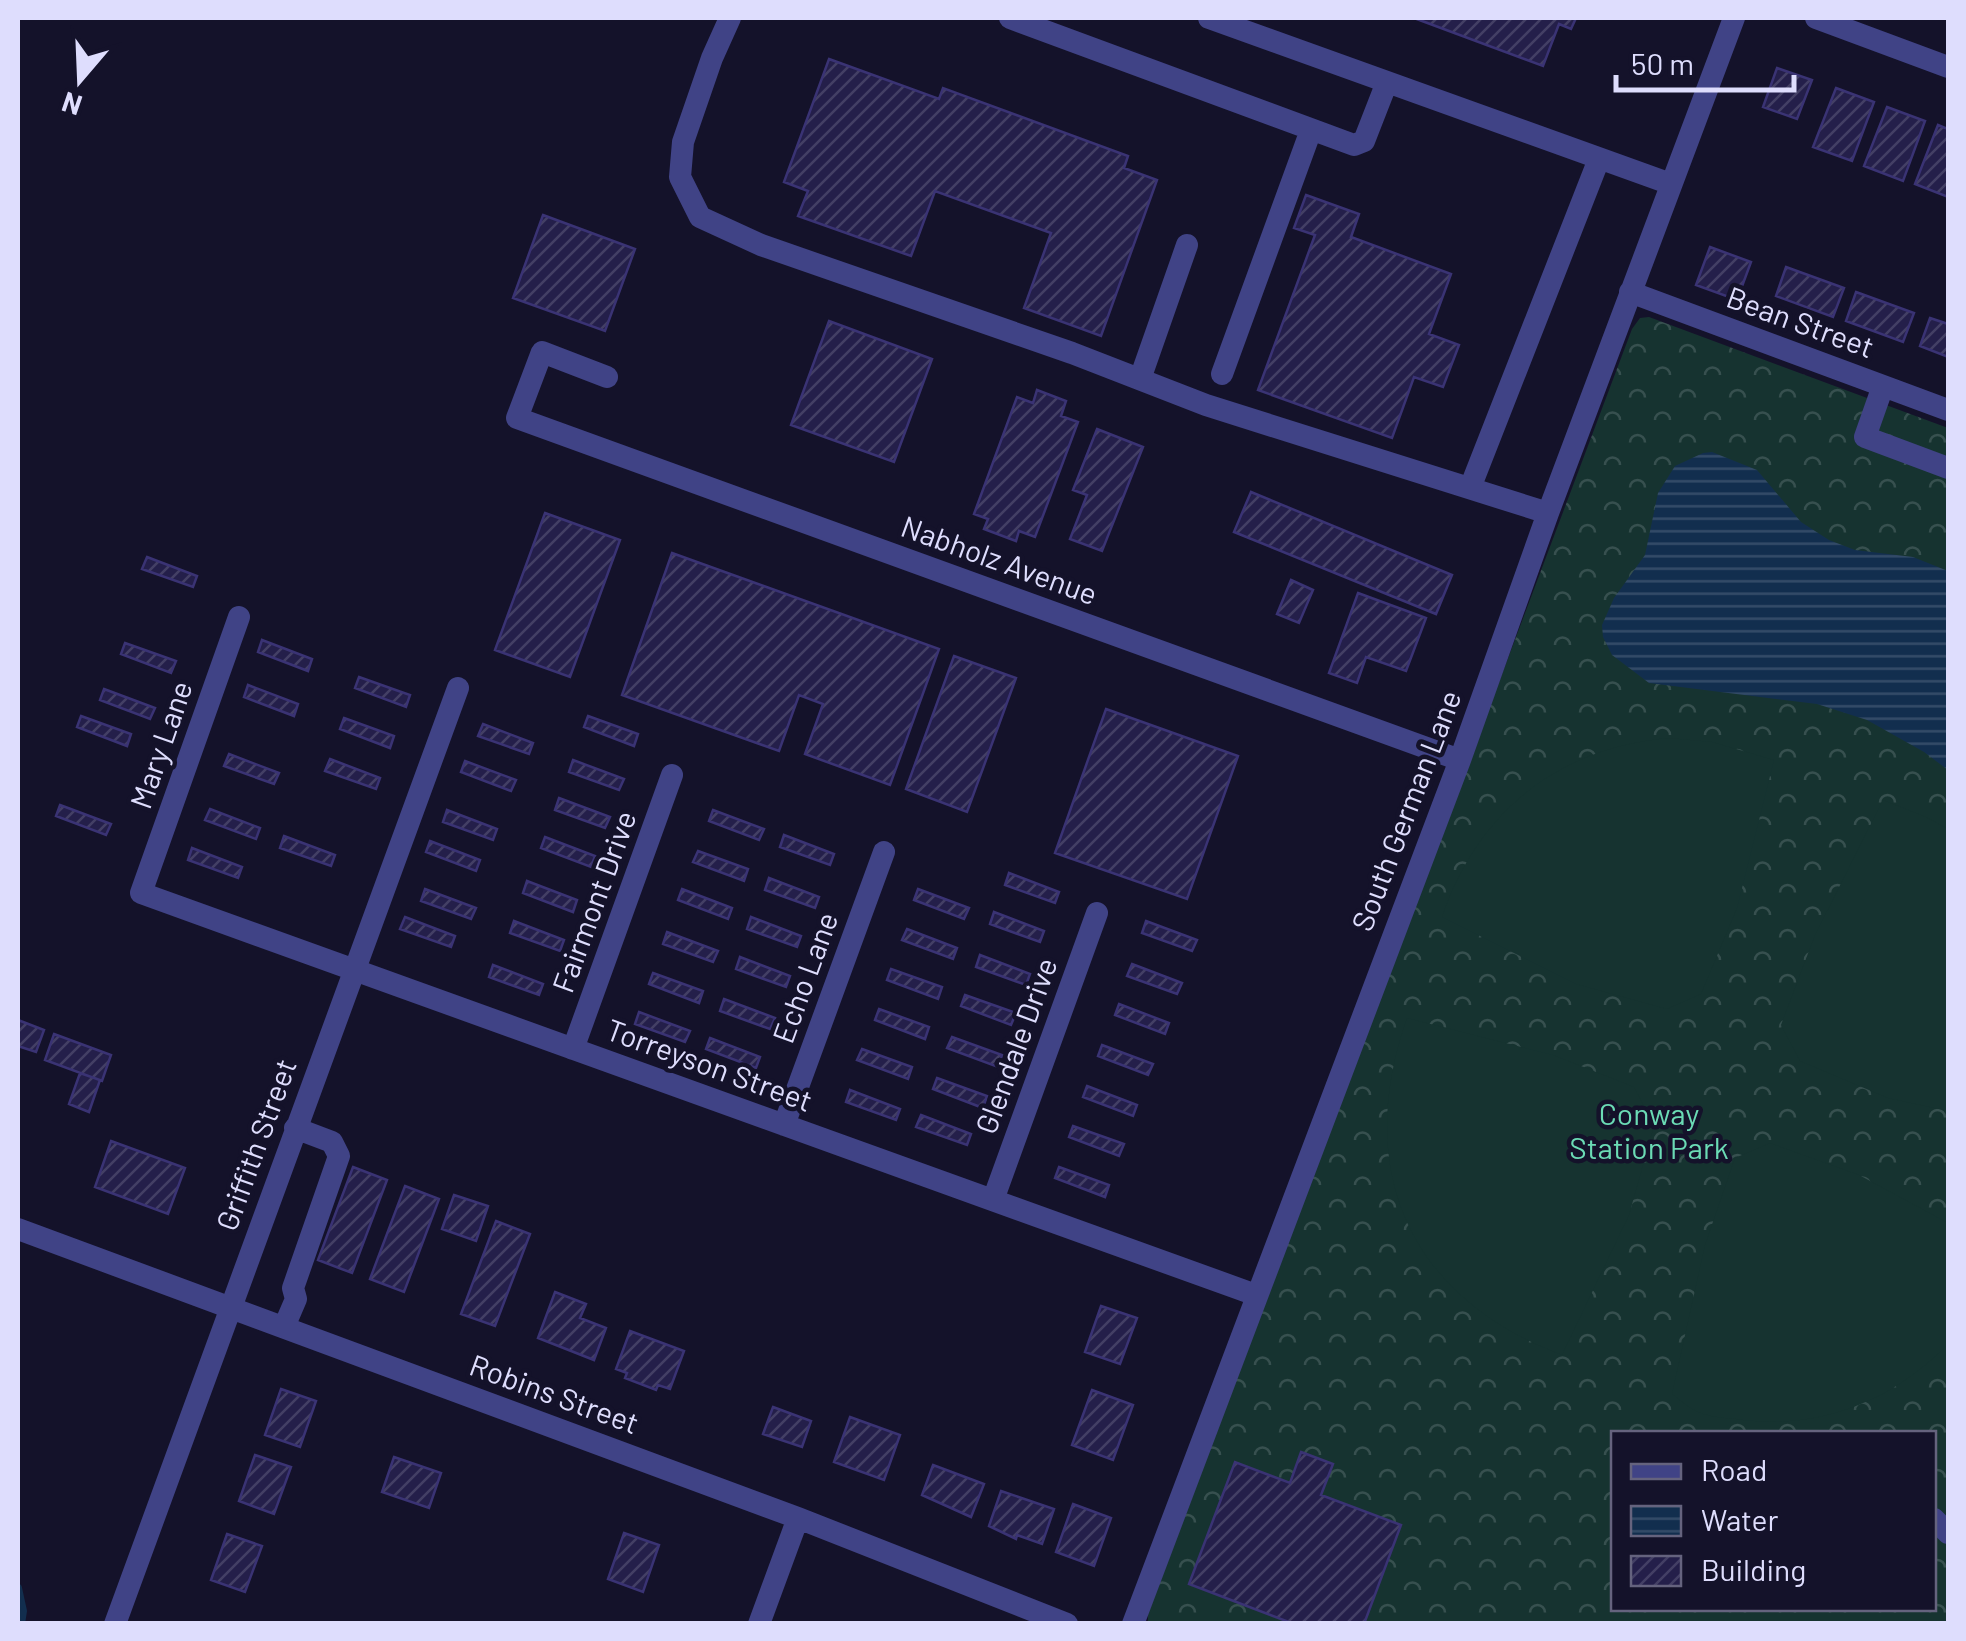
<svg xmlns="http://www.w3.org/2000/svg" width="1966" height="1641" font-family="Barlow,sans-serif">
  <defs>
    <pattern id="forest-crowns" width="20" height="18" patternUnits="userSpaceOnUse" patternTransform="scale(2.5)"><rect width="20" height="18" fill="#163330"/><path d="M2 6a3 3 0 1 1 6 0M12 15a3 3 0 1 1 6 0" fill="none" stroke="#37504f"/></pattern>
    <pattern id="water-rules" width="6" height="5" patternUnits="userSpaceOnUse" patternTransform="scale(2.5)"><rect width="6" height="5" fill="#122e4e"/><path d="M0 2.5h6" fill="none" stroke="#344c68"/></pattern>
    <pattern id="building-hatch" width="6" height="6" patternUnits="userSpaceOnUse" patternTransform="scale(2.5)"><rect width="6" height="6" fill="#241f4a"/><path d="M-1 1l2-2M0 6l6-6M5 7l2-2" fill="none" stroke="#433f65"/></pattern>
  </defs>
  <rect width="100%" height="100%" fill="#14122a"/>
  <path fill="url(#forest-crowns)" fill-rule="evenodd" d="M 1649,317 L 1948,428 L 1948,1623 L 1148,1624 L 1148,1614 L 1632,329 L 1640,318 ZM 1614,1434 L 1934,1434 L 1934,1608 L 1614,1608 Z"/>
  <path fill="#163330" d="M 1668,738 L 1712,742 L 1774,760 L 1737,908 L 1701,994 L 1667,1009 L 1576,984 L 1442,917 C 1477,813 1557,748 1668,738 Z
    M 1883,800 L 1926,817 L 1948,829 L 1948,1111 L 1888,1098 L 1800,1061 L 1781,1025 L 1815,935 Z
    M 1407,1018 L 1553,1055 L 1634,1087 L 1654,1126 L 1629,1215 L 1562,1355 C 1410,1298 1353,1171 1407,1018 Z
    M 1770,1143 L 1859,1175 L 1948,1223 L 1948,1344 C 1892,1402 1817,1431 1736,1419 C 1724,1418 1710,1417 1698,1412 C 1689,1408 1680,1400 1672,1394 L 1705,1245 L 1735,1158 Z"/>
  <path fill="url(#water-rules)" d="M 1712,452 L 1757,470 L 1801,522 L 1829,540 L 1855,550 L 1913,557 L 1948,571 L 1948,770 L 1924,752 L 1867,720 L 1817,704 L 1649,683 L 1612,655 L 1603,637 L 1602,625 L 1614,598 L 1645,555 L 1658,493 L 1675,466 L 1703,453 Z"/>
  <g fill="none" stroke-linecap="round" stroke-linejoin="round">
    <path stroke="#122e4e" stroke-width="8" d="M 18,1588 L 23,1611 L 21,1624"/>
  </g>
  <path fill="url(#building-hatch)" stroke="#3a3374" stroke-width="2.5" d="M 1414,18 L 1576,18 L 1571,29 L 1559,24 L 1543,66 Z
    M 829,59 L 939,99 L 943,88 L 1128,156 L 1124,168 L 1157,180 L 1101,336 L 1024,308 L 1051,233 L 935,191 L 911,256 L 798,216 L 808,191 L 784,182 Z
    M 1777,68 L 1812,80 L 1797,119 L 1763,107 Z
    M 1836,88 L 1874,102 L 1852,161 L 1813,147 Z
    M 1887,107 L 1925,121 L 1903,181 L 1864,166 Z
    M 1938,125 L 1948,129 L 1948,197 L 1915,184 Z
    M 1306,195 L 1359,214 L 1351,237 L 1451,274 L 1429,334 L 1459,345 L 1443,387 L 1414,377 L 1392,438 L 1258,390 L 1315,235 L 1294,228 Z
    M 543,215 L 635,249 L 605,331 L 513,298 Z
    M 1710,247 L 1751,262 L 1737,300 L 1696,285 Z
    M 1786,267 L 1844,288 L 1833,317 L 1776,296 Z
    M 1856,292 L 1914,313 L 1903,342 L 1846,321 Z
    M 1930,318 L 1948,324 L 1948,357 L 1920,346 Z
    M 829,321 L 932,359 L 894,462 L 791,425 Z
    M 1037,390 L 1066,401 L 1061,416 L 1078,422 L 1035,537 L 1019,531 L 1016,541 L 984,529 L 988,519 L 974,514 L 1017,397 L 1033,403 Z
    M 1097,429 L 1143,447 L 1102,551 L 1070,539 L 1087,495 L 1073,490 Z
    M 1251,492 L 1452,575 L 1436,614 L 1234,532 Z
    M 545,513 L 620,540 L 570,677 L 495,650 Z
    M 672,553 L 939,649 L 890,785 L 805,754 L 823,704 L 799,695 L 779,751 L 622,695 Z
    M 147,557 L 197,576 L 193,587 L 142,569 Z
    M 1291,580 L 1313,590 L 1299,623 L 1277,614 Z
    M 1358,593 L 1426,618 L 1406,671 L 1366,657 L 1357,683 L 1329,673 Z
    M 262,640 L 312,659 L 308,671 L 258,652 Z
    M 125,643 L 176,661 L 171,673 L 121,654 Z
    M 954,656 L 1016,678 L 967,812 L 906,789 Z
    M 359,677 L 410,695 L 406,707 L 355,688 Z
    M 248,685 L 298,704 L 294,716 L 244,697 Z
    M 104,689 L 155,708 L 150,719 L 100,700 Z
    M 1106,709 L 1238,756 L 1187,899 L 1055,853 Z
    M 81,716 L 131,734 L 127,746 L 77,727 Z
    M 588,716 L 638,734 L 634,746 L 584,727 Z
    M 344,718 L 394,736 L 390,748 L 340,729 Z
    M 483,724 L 533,743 L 529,754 L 478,736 Z
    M 229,754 L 279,773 L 274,784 L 224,766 Z
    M 330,759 L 380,778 L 376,789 L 325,771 Z
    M 573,760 L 624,779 L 619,790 L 569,772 Z
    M 465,761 L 516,780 L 511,791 L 461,772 Z
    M 559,798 L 610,817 L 605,828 L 555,810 Z
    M 60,805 L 111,824 L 106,835 L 56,816 Z
    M 210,809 L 260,828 L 256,839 L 205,820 Z
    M 447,810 L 497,829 L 493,840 L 443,822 Z
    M 713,810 L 764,829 L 759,840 L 709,821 Z
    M 784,835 L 834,854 L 830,865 L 780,847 Z
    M 284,836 L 335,855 L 331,866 L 280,848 Z
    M 545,837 L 595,856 L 591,867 L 541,848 Z
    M 430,841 L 480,860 L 476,871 L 426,852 Z
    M 192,848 L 242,867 L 238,878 L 188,860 Z
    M 698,851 L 748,869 L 744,881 L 693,862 Z
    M 1009,873 L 1059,892 L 1055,903 L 1005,885 Z
    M 769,878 L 819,897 L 815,908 L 765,890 Z
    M 527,881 L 577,900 L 573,912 L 523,893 Z
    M 425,889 L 476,908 L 471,919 L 421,901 Z
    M 682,889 L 732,908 L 728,919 L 678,900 Z
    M 918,889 L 969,908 L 964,919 L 914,900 Z
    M 994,912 L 1044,931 L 1040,942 L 990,924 Z
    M 405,917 L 455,936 L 451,947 L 400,929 Z
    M 751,917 L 801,936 L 797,947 L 747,929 Z
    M 514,921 L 564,940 L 560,951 L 510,933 Z
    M 1146,921 L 1197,940 L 1192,951 L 1142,933 Z
    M 907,929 L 957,948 L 953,959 L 902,940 Z
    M 667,932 L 718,951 L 713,962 L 663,944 Z
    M 980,955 L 1030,974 L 1026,985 L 976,967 Z
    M 740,957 L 790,976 L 786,987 L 736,969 Z
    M 1132,964 L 1182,983 L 1177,994 L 1127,976 Z
    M 493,965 L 543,984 L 539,995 L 489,977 Z
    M 891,969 L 942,987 L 938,999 L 887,980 Z
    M 653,973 L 703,991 L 699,1003 L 649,984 Z
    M 965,995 L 1016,1013 L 1011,1025 L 961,1006 Z
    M 724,999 L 775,1018 L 770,1029 L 720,1011 Z
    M 1119,1004 L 1169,1023 L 1165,1034 L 1115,1015 Z
    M 879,1009 L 929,1027 L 925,1039 L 875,1020 Z
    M 639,1012 L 690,1031 L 685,1042 L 635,1024 Z
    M 18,1020 L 44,1030 L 36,1052 L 18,1046 Z
    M 54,1034 L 111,1055 L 102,1081 L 45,1060 Z
    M 952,1037 L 1002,1055 L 998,1067 L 947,1048 Z
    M 710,1038 L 760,1057 L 756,1068 L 706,1049 Z
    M 1102,1045 L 1153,1064 L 1148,1075 L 1098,1056 Z
    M 862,1049 L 912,1067 L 908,1079 L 857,1060 Z
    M 80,1073 L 100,1080 L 89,1112 L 69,1104 Z
    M 937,1078 L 987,1096 L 983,1108 L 933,1089 Z
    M 1087,1086 L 1137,1105 L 1133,1116 L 1083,1097 Z
    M 850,1090 L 900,1109 L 896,1120 L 846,1102 Z
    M 921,1115 L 971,1134 L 967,1145 L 916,1127 Z
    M 1073,1126 L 1124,1144 L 1119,1156 L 1069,1137 Z
    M 111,1141 L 185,1168 L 168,1214 L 95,1187 Z
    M 353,1167 L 387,1180 L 352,1273 L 318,1260 Z
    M 1059,1167 L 1109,1185 L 1105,1197 L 1055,1178 Z
    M 405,1186 L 439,1199 L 404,1292 L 370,1279 Z
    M 454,1195 L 488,1206 L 476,1241 L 442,1229 Z
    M 496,1221 L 530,1234 L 495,1326 L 461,1314 Z
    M 555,1292 L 586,1304 L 580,1318 L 606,1328 L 594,1360 L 538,1338 Z
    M 1101,1306 L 1137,1318 L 1120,1364 L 1085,1352 Z
    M 630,1331 L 684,1351 L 670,1389 L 658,1385 L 656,1390 L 625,1378 L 627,1373 L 616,1369 Z
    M 281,1389 L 316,1401 L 300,1447 L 265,1435 Z
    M 1092,1390 L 1133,1405 L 1113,1460 L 1072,1445 Z
    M 773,1407 L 811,1421 L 802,1447 L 763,1434 Z
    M 850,1417 L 900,1435 L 884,1480 L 834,1462 Z
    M 1301,1452 L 1333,1464 L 1321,1495 L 1401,1525 L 1364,1624 L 1294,1624 L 1189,1584 L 1235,1462 L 1290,1483 Z
    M 255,1455 L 291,1467 L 274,1514 L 239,1501 Z
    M 394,1457 L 441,1473 L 429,1508 L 382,1492 Z
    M 933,1465 L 984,1484 L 971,1517 L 922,1495 Z
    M 1001,1491 L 1054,1509 L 1042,1544 L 1017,1535 L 1016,1539 L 989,1526 Z
    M 1073,1504 L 1111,1518 L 1094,1566 L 1056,1552 Z
    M 624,1533 L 659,1545 L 643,1592 L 608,1579 Z
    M 227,1534 L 262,1546 L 245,1592 L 211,1580 Z"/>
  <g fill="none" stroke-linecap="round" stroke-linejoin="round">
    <path stroke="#404386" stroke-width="22" d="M 730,18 L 712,58 L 683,142 L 680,177 L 700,217 L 761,245 L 1072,353 L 1206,405 L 1548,513
      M 1010,18 L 1354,145 L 1364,141 L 1387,82
      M 1209,18 L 1671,184
      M 1816,18 L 1948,67
      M 1630,292 L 1948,410
      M 1222,374 L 1311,130
      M 607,377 L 542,352 L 517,418 L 1460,760
      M 1140,379 L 1187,245
      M 1883,386 L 1865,437 L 1948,468
      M 1470,488 L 1599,159
      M 239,617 L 141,893 L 1256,1295
      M 573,1049 L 672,775
      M 784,1125 L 884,852
      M 993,1200 L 1097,913
      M 18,1229 L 798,1518 L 1067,1624
      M 284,1327 L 296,1299 L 293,1288 L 339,1156 L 332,1142 L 295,1128
      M 1934,1519 L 1948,1533
      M 115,1624 L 458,688
      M 759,1624 L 798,1518
      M 1133,1624 L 1460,760 L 1548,513 L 1734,18"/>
  </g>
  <g text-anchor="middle" stroke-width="9" stroke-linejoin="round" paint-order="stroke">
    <g font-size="30" fill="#deddfd" stroke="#14122a">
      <text transform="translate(1800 323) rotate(20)" y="10">Bean Street</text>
      <text transform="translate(999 561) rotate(20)" y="10">Nabholz Avenue</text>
      <text transform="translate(162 745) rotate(-71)" y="10">Mary Lane</text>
      <text transform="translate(1407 811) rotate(-69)" y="10">South German Lane</text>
      <text transform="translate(595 902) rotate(-70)" y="10">Fairmont Drive</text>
      <text transform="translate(806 978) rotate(-70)" y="10">Echo Lane</text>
      <text transform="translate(1017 1046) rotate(-70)" y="10">Glendale Drive</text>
      <text transform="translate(709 1066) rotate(20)" y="10">Torreyson Street</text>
      <text transform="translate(257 1145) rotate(-70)" y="10">Griffith Street</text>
      <text transform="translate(554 1395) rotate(20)" y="10">Robins Street</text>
    </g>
    <g font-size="30" fill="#6bdbb5" stroke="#14122a">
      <text x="1649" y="1125">Conway<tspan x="1649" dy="34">Station Park</tspan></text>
    </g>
  </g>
  <rect width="1966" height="1641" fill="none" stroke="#deddfd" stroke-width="40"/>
  <rect x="1611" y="1431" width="325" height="180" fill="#14122a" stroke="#65637e" stroke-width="2.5"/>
  <rect x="1631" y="1464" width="50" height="15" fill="#404386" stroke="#65637e" stroke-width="2.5"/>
  <text x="1701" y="1481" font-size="30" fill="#deddfd">Road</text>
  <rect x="1631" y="1506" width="50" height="30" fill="url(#water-rules)" stroke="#65637e" stroke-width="2.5"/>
  <text x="1701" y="1531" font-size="30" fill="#deddfd">Water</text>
  <rect x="1631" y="1556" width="50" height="30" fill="url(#building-hatch)" stroke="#65637e" stroke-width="2.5"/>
  <text x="1701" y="1581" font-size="30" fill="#deddfd">Building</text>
  <g transform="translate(80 80) rotate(199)" stroke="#14122a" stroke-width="8" paint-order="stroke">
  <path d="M0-8L18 38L0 25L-18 38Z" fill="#deddfd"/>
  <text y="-15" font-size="28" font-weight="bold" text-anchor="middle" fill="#deddfd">N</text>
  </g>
  <path d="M1616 75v15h178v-15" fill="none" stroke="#deddfd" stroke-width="5"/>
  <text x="1631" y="75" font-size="30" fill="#deddfd" stroke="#14122a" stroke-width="8" paint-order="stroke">50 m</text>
</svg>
